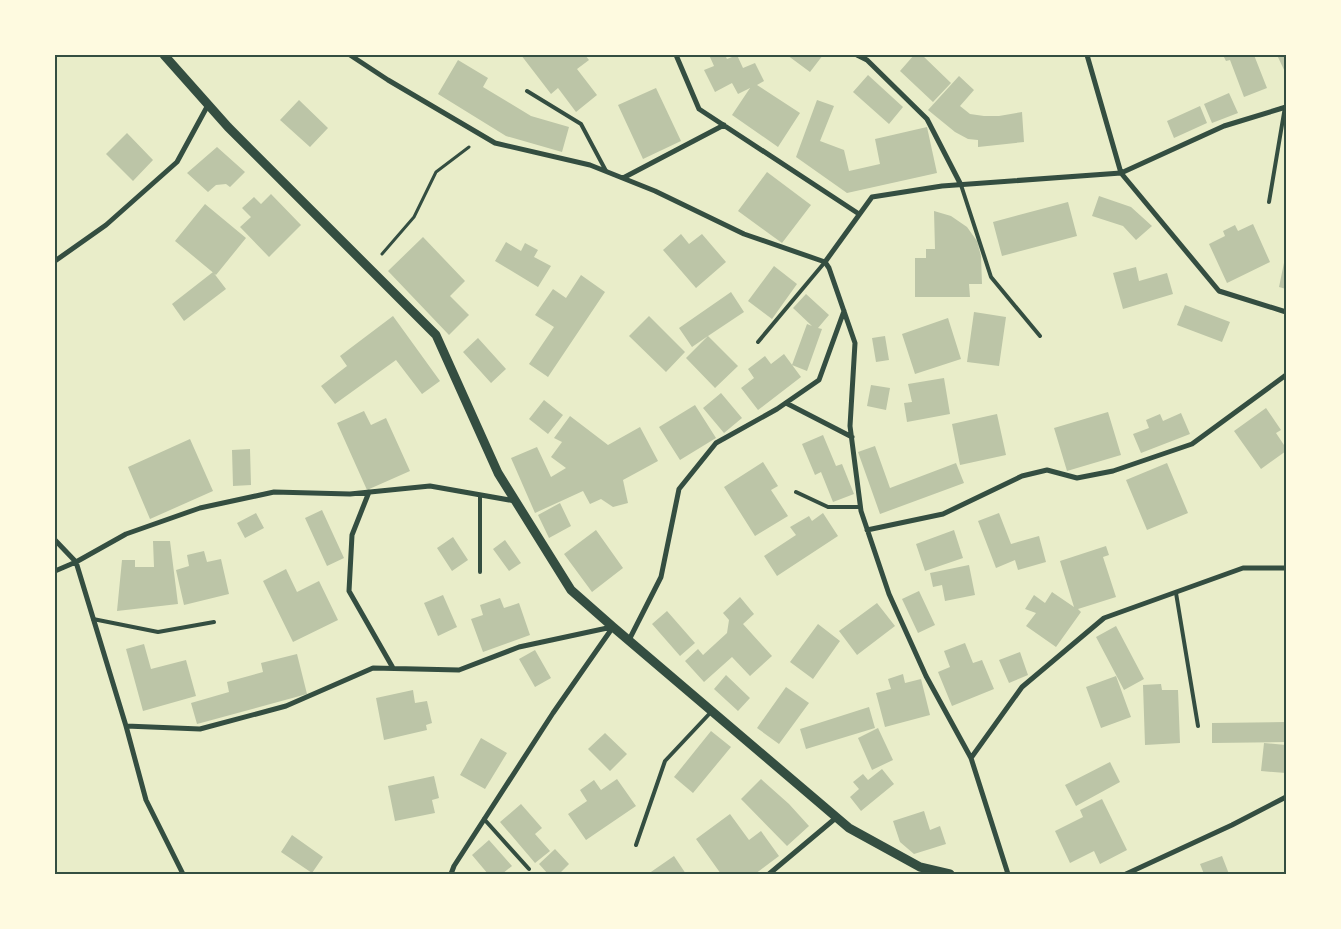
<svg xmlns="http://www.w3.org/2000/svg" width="1341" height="929" font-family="'PT Sans Narrow',sans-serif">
  <rect width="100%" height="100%" fill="#e9edc9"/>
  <path fill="#bcc5a7" d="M 521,55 L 585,55 L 589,60 L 577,69 L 597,95 L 576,112 L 558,88 L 551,94 Z
    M 714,55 L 725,55 L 727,59 L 737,55 L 743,68 L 755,63 L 764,81 L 757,85 L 800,113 L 778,147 L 732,115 L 750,88 L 738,94 L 732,83 L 715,92 L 704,70 L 714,66 L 710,57 Z
    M 787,55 L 823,55 L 810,72 Z
    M 914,55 L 922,55 L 951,83 L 933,102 L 900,71 Z
    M 1223,55 L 1254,55 L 1267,88 L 1244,97 L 1230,60 L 1226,61 Z
    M 1277,55 L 1286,55 L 1286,74 Z
    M 458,60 L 488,78 L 483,87 L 531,116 L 569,127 L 562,152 L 506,136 L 438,94 Z
    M 868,75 L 903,107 L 889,124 L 853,92 Z
    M 959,76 L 974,90 L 960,106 L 970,114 L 984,116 L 999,116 L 1022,112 L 1024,142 L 978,147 L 978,140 L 968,139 L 955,132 L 928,110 Z
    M 656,88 L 681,141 L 643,159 L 618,105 Z
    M 1229,93 L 1238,113 L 1212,123 L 1204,104 Z
    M 299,100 L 328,128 L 310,147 L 280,120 Z
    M 817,100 L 834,106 L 820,141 L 844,150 L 849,171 L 880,164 L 875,139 L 927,127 L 937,173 L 847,193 L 796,157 Z
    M 1200,106 L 1207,123 L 1174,138 L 1167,121 Z
    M 127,133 L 153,160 L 133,181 L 106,154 Z
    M 217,147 L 245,172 L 230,187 L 226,184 L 216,185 L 208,192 L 187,173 Z
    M 767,172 L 811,205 L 782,243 L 738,211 Z
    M 271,194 L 301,225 L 269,257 L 240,227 L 251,217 L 242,208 L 254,197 L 261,204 Z
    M 1099,196 L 1131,207 L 1152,226 L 1136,240 L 1123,226 L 1092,216 Z
    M 1068,202 L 1077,236 L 1002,256 L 993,222 Z
    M 205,204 L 246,238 L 216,275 L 175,241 Z
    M 934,211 L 951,216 L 967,227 L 977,241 L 981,256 L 982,284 L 969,284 L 970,297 L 915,297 L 915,258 L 926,258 L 926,249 L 935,249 Z
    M 1253,224 L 1270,262 L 1227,283 L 1209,244 L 1225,236 L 1223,231 L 1235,225 L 1238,231 Z
    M 681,234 L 689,244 L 702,234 L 726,262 L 696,288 L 663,250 Z
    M 423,237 L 465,281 L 450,296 L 469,315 L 449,335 L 388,271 Z
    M 506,242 L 521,251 L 525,243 L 538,250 L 534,257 L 551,266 L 538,287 L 495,261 Z
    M 1285,258 L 1286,259 L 1286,289 L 1279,287 Z
    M 774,266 L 797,284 L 772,319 L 748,301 Z
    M 1136,267 L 1139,281 L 1167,273 L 1173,294 L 1123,309 L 1113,273 Z
    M 213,272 L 226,289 L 184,321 L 172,304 Z
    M 581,275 L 605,292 L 548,377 L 529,364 L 554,327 L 535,315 L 553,289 L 566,298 Z
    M 731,292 L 744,312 L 708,336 L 738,366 L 715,388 L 686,358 L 708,336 L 692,347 L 679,328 Z
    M 806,294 L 829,315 L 818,328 L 822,329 L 807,371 L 792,365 L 807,324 L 812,326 L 793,308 Z
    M 1185,305 L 1230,322 L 1222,342 L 1177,325 Z
    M 974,312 L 1006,317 L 999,366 L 967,362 Z
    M 393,316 L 440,381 L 422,394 L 396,360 L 335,404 L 321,386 L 347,366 L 340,356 Z
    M 649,316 L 685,352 L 666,372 L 629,336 Z
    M 948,318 L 961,359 L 915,374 L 902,334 Z
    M 885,336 L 889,360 L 876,362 L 872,338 Z
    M 478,338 L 506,369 L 491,383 L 463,352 Z
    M 784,354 L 801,377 L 758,410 L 741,388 L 754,378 L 748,369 L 765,356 L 771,364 Z
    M 944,378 L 950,414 L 907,422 L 904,403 L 912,402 L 908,384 Z
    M 871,385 L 890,388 L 886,410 L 867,406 Z
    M 721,393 L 742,418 L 724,433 L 703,408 Z
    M 544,400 L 563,415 L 548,434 L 529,419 Z
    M 695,405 L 716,438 L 680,460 L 659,427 Z
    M 1266,408 L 1281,430 L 1276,433 L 1286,448 L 1286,451 L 1261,469 L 1234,431 Z
    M 364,411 L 371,425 L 386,418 L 410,471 L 367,490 L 337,423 Z
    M 1108,412 L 1121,455 L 1067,471 L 1054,428 Z
    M 1181,413 L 1190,434 L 1141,453 L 1133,434 L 1149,428 L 1146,420 L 1160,414 L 1163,421 Z
    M 997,414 L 1006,455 L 960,465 L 952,424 Z
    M 570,416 L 608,445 L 640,427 L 658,461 L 623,480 L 628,503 L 613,507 L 601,499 L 590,504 L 583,491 L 535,513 L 511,458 L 537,447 L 551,477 L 566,468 L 551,457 L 562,442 L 554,438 Z
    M 823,435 L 836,466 L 842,464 L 854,494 L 833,502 L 821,472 L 815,475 L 802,444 Z
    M 190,439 L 213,491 L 150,519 L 128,467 Z
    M 875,446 L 890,488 L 956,463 L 964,483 L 880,514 L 858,452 Z
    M 250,449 L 251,485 L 233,486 L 232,450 Z
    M 763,462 L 778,486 L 771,490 L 788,516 L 755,536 L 724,487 Z
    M 1167,463 L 1188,513 L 1147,530 L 1126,480 Z
    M 560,503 L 571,526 L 549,538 L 538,515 Z
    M 322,510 L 344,558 L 327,566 L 305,518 Z
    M 256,513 L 264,528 L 245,538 L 237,523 Z
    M 823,513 L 838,536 L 777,576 L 764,556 L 796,535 L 790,527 L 809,516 L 812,521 Z
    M 999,513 L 1011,544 L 1039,536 L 1046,562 L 1018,570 L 1015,560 L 996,568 L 978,521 Z
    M 596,530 L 623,568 L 592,592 L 564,554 Z
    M 954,530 L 963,558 L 925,571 L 916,544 Z
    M 453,537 L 468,560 L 452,571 L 437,548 Z
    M 505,540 L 521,563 L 509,571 L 493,549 Z
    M 153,541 L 170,541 L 178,604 L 117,611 L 122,560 L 135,560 L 135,567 L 154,567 Z
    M 1106,546 L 1109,555 L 1103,557 L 1116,597 L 1078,609 L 1081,612 L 1056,647 L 1026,626 L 1036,613 L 1025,609 L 1034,595 L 1045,603 L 1052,592 L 1074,607 L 1060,561 Z
    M 204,551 L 207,562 L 221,559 L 229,594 L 184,605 L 176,570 L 189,566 L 187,555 Z
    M 969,565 L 975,595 L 945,601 L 942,585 L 933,587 L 930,573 Z
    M 286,569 L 297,592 L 319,581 L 338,620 L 293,642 L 263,581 Z
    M 919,591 L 935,625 L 918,633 L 902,599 Z
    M 443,595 L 457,627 L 438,636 L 424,603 Z
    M 740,597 L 754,614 L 743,624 L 772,656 L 750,676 L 732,657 L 704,682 L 685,661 L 698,649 L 703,655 L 727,633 L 729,620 L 723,613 Z
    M 500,598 L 504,608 L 519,603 L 530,635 L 483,652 L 471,619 L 483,615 L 480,605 Z
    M 877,603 L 895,626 L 857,655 L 839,631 Z
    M 667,611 L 695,643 L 680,656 L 652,624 Z
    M 818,624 L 840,641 L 813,679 L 790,662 Z
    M 1116,626 L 1144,679 L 1124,690 L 1096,637 Z
    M 965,643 L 973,663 L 982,660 L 994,689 L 952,706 L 938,672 L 950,667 L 944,651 Z
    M 144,644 L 151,669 L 186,660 L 196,696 L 143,711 L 126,649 Z
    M 535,650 L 551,678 L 535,687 L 519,659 Z
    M 1020,652 L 1028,675 L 1009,683 L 999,660 Z
    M 297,654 L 307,694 L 197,724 L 191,703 L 229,692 L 227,682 L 263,672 L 261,663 Z
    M 903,674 L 905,683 L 921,679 L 930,715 L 885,727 L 876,693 L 891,689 L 888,679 Z
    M 726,675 L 750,698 L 738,711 L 714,689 Z
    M 1116,676 L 1131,717 L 1101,728 L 1086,687 Z
    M 1161,684 L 1162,690 L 1178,690 L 1180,743 L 1145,745 L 1143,685 Z
    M 786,687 L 809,703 L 779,744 L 757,728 Z
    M 413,690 L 415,703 L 427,701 L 432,723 L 426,725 L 427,730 L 384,740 L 376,698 Z
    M 869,707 L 875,728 L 806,749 L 800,729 Z
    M 1286,722 L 1286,742 L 1212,743 L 1212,723 Z
    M 878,728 L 893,760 L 872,770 L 858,738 Z
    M 711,731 L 731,747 L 693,793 L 674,777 Z
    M 605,733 L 627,754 L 610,771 L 588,749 Z
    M 481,738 L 507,753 L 485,789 L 460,775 Z
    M 1264,743 L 1286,745 L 1286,773 L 1261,771 Z
    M 1110,762 L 1120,782 L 1076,806 L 1065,785 Z
    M 882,769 L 894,784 L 861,811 L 850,797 L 859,789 L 853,782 L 863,774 L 868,780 Z
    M 434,776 L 439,798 L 432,800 L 435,813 L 395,821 L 388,786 Z
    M 617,779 L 636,806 L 586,840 L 568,814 L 587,801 L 580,790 L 594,780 L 601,790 Z
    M 761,779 L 789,804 L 809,826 L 787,846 L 741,799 Z
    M 1102,799 L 1127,850 L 1100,864 L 1094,851 L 1070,863 L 1055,831 L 1083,817 L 1080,810 Z
    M 521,804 L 542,828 L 535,834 L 550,851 L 535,863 L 500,822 Z
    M 924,811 L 930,830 L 940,826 L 946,844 L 914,854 L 900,842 L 893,821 Z
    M 730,814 L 749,840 L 761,831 L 779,856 L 755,874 L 721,874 L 696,839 Z
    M 292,835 L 323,857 L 312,873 L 281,852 Z
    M 489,840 L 512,866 L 502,874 L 488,874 L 472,855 Z
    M 555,849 L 569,864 L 559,874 L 548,874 L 539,864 Z
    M 674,856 L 686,874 L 648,874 Z
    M 1222,856 L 1229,874 L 1204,874 L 1200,864 Z"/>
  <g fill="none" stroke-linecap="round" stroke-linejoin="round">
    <path stroke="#344e41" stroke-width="3" d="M 382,254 L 414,217 L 436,172 L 469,147"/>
    <path stroke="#344e41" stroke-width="4" d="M 527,91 L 581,124 L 606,171
      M 961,185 L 991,277 L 1040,336
      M 1269,202 L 1285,107
      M 758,342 L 825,262
      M 796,492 L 828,507 L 860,507
      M 480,495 L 480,572
      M 1176,593 L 1198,726
      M 93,619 L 158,632 L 214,622
      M 484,819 L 529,869
      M 636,845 L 665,761 L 712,711"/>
    <path stroke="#344e41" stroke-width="5" d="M 350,55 L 388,80 L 495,143 L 590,165 L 655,191 L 744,234 L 825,262 L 829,268 L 855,343 L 850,426 L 861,511 L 889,594 L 926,676 L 971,758 L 1008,874
      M 676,55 L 699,109 L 859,214
      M 857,55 L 867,60 L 927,119 L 961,185
      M 1087,55 L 1121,173 L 1219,291 L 1286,312
      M 623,178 L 724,125
      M 55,261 L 106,225 L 177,162 L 208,105
      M 825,262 L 872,197 L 942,186 L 1121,173 L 1224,126 L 1286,107
      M 786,403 L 852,437
      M 369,492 L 352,535 L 349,591 L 393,668
      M 867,530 L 943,514 L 1022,476 L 1047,470 L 1077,478 L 1113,471 L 1192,444 L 1286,375
      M 55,540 L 76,562 L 126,726 L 146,800 L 183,874
      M 55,571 L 76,562 L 126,534 L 200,508 L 274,492 L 350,494 L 430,486 L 515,501
      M 629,640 L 661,577 L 679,489 L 716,443 L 777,409 L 819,380 L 844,311
      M 126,726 L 200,729 L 286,706 L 373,668 L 459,670 L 519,647 L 612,627
      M 971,758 L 1022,687 L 1104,618 L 1243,568 L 1286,568
      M 451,874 L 454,866 L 553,713 L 613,627
      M 769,874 L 837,817
      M 1126,874 L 1232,825 L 1286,797"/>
    <path stroke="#344e41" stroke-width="9" d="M 164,55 L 228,127 L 436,335 L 498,473 L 571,590 L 613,627 L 849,828 L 920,867 L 950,874"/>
  </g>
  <rect width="1341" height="929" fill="none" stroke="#fefae0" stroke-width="112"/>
  <rect x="56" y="56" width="1229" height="817" fill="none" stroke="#344e41" stroke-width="2"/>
</svg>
